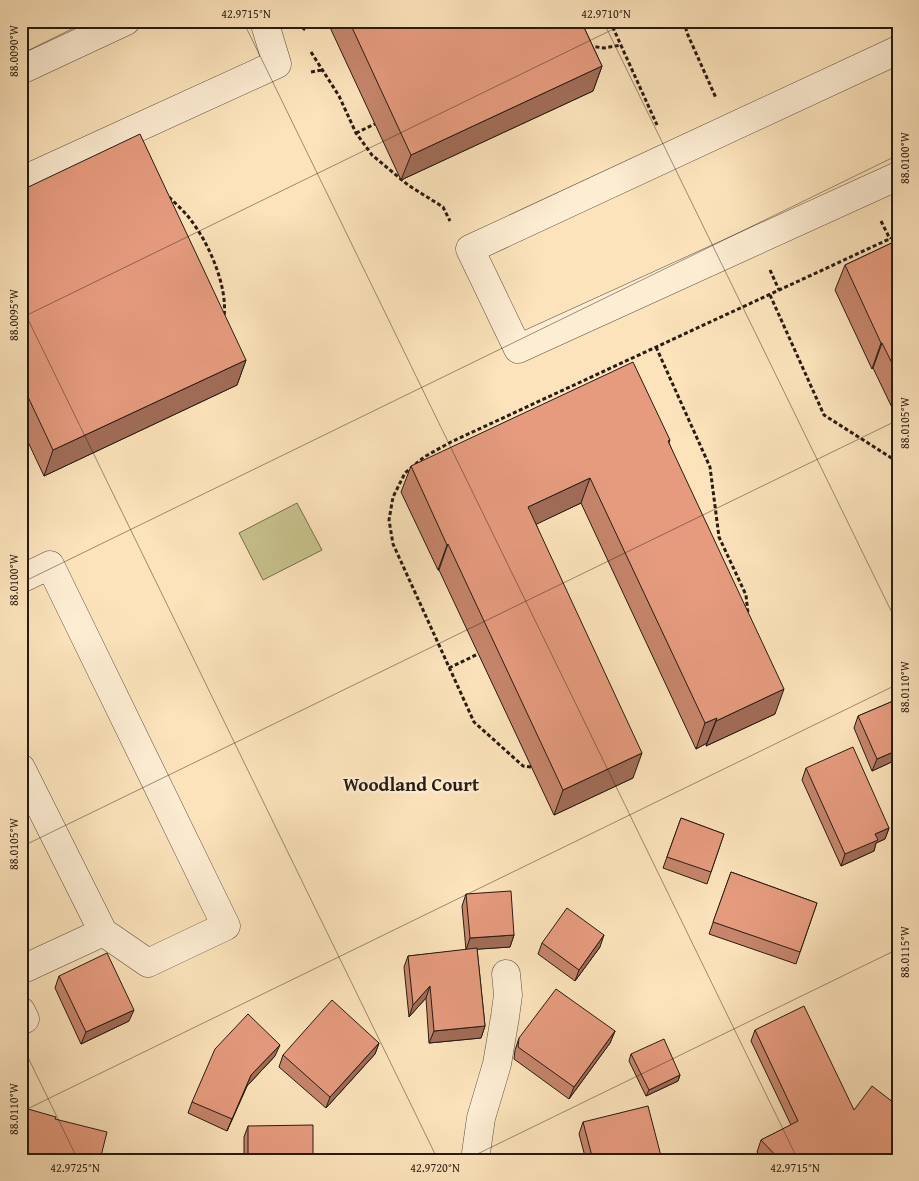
<svg xmlns="http://www.w3.org/2000/svg" width="919" height="1181" font-family="'Gentium Book Plus',serif">
  <rect width="100%" height="100%" fill="#fce3bb"/>
  <filter id="stains"><feTurbulence type="fractalNoise" baseFrequency=".004" numOctaves="4"/><feColorMatrix values="0 0 0 0 .2 0 0 0 0 .09 0 0 0 0 .02 0 0 0 .5 -.17"/></filter>
  <radialGradient id="worn" r=".72"><stop offset=".6" stop-color="#630" stop-opacity="0"/><stop offset="1" stop-color="#630" stop-opacity=".3"/></radialGradient>
  <path fill="#c7c18b" stroke="#776e4f" d="M 297,503 L 322,550 L 263,580 L 239,533 Z"/>
  <g fill="none" stroke-linecap="round" stroke-linejoin="round">
    <defs>
      <path id="minor" d="M 898,50 L 470,249 L 518,349 L 898,176
        M 21,70 L 126,21
        M 21,181 L 277,64 L 264,21
        M 21,579 L 50,565 L 226,926 L 148,963 L 103,932 L 21,970
        M 21,768 L 103,932
        M 21,1011 L 25,1019 L 21,1021
        M 475,1160 L 481,1118 L 497,1064 L 505,1017 L 508,995 L 506,974"/>
    </defs>
    <use href="#minor" stroke="#5c4d3d" stroke-width="29"/>
    <path stroke="#271b13" stroke-width="3" stroke-dasharray="4 2.5" stroke-linecap="butt" d="M 610,21 L 657,125
      M 684,21 L 687,33 L 716,98
      M 303,30 L 306,26 L 316,21
      M 589,46 L 604,48 L 621,45
      M 311,52 L 339,96 L 356,133 L 372,155 L 408,185 L 443,207 L 450,221
      M 311,72 L 322,70
      M 356,133 L 375,124
      M 169,197 C 176,204 184,211 190,219 C 209,243 228,287 224,317
      M 881,221 L 890,239
      M 770,270 L 779,290
      M 770,295 L 824,415 L 893,459 L 898,469
      M 656,347 L 710,467 L 719,537 L 746,595 L 748,614
      M 449,668 L 478,654
      M 531,767 L 523,766 L 474,722 L 393,544 L 389,520 L 393,497 L 405,473 L 424,457 L 451,442 L 898,235"/>
    <use href="#minor" stroke="#fdedd3" stroke-width="28"/>
  </g>
  <path fill="#c6856c" stroke="#271b13" d="M 327,21 L 581,21 L 602,66 L 593,91 L 401,180 Z
    M 735,21 L 746,21 L 737,26 Z
    M 21,189 L 246,360 L 237,385 L 44,476 L 21,427 Z
    M 898,240 L 898,420 L 873,368 L 872,369 L 835,290 L 845,265 Z
    M 670,440 L 669,443 L 775,714 L 706,746 L 707,743 L 696,749 L 581,503 L 536,524 L 633,778 L 554,815 L 439,570 L 438,570 L 401,492 L 411,466 Z
    M 898,699 L 898,759 L 872,771 L 854,728 L 858,716 Z
    M 806,768 L 889,828 L 885,839 L 876,843 L 874,851 L 841,866 L 802,780 Z
    M 681,818 L 724,834 L 707,884 L 663,868 Z
    M 731,872 L 817,903 L 796,964 L 709,934 Z
    M 466,894 L 514,935 L 510,947 L 477,949 L 485,1026 L 481,1038 L 429,1043 L 426,998 L 409,1017 L 404,967 L 408,956 L 466,950 L 462,906 Z
    M 542,943 L 600,947 L 575,981 L 538,954 Z
    M 59,976 L 129,1021 L 81,1044 L 55,988 Z
    M 755,1030 L 854,1110 L 898,1160 L 764,1160 L 757,1152 L 761,1140 L 791,1125 L 751,1041 Z
    M 615,1031 L 610,1043 L 569,1099 L 514,1059 L 515,1050 L 519,1038 Z
    M 379,1043 L 375,1054 L 326,1108 L 279,1067 L 283,1055 Z
    M 631,1054 L 680,1075 L 678,1081 L 646,1096 L 629,1061 Z
    M 275,1056 L 247,1086 L 227,1131 L 188,1113 L 192,1102 Z
    M 21,1107 L 55,1119 L 100,1160 L 21,1160 Z
    M 583,1122 L 662,1160 L 586,1160 L 579,1134 Z
    M 248,1126 L 313,1160 L 244,1160 L 244,1137 Z"/>
  <path fill="#a16c58" stroke="#271b13" d="M 738,21 L 746,21 L 737,26 Z
    M 602,66 L 593,91 L 401,180 L 411,155 Z
    M 881,343 L 882,343 L 873,368 L 872,369 Z
    M 246,360 L 237,385 L 44,476 L 53,450 Z
    M 590,478 L 581,503 L 518,533 L 528,507 Z
    M 448,544 L 439,570 L 438,570 L 447,545 Z
    M 784,689 L 775,714 L 706,746 L 716,721 Z
    M 717,718 L 707,743 L 696,749 L 705,723 Z
    M 898,750 L 898,759 L 872,771 L 877,759 Z
    M 642,753 L 633,778 L 554,815 L 563,790 Z
    M 889,828 L 885,839 L 876,843 L 874,851 L 841,866 L 845,854 L 875,834 Z
    M 514,935 L 510,947 L 466,950 L 470,938 Z
    M 604,935 L 600,947 L 575,981 L 579,970 Z
    M 430,986 L 426,998 L 409,1017 L 413,1005 Z
    M 134,1010 L 129,1021 L 81,1044 L 86,1032 Z
    M 485,1026 L 481,1038 L 429,1043 L 434,1031 Z
    M 615,1031 L 610,1043 L 569,1099 L 574,1087 Z
    M 379,1043 L 375,1054 L 326,1108 L 330,1097 Z
    M 280,1045 L 275,1056 L 247,1086 L 227,1131 L 232,1119 L 251,1075 Z
    M 680,1075 L 678,1081 L 646,1096 L 649,1090 Z"/>
  <path fill="#e69b7e" stroke="#271b13" d="M 349,21 L 581,21 L 602,66 L 411,155 Z
    M 140,134 L 246,360 L 53,450 L 21,382 L 21,189 L 22,190 Z
    M 898,240 L 898,375 L 882,343 L 881,343 L 845,265 Z
    M 633,362 L 670,440 L 668,441 L 784,689 L 716,721 L 717,718 L 705,723 L 590,478 L 528,507 L 642,753 L 563,790 L 448,544 L 447,545 L 411,466 Z
    M 898,699 L 898,750 L 877,759 L 858,716 Z
    M 853,747 L 889,828 L 875,834 L 878,840 L 845,854 L 806,768 Z
    M 681,818 L 724,834 L 711,872 L 667,857 Z
    M 731,872 L 817,903 L 800,952 L 713,922 Z
    M 511,891 L 514,935 L 470,938 L 466,894 Z
    M 567,908 L 604,935 L 579,970 L 542,943 Z
    M 477,948 L 485,1026 L 434,1031 L 430,986 L 413,1005 L 408,956 Z
    M 107,953 L 134,1010 L 86,1032 L 59,976 Z
    M 556,989 L 615,1031 L 574,1087 L 518,1047 L 519,1038 Z
    M 332,1000 L 379,1043 L 330,1097 L 283,1055 Z
    M 804,1006 L 854,1110 L 872,1086 L 898,1106 L 898,1160 L 780,1160 L 761,1140 L 798,1121 L 755,1030 Z
    M 248,1014 L 280,1045 L 251,1075 L 232,1119 L 192,1102 L 215,1049 Z
    M 664,1039 L 680,1075 L 649,1090 L 631,1054 Z
    M 648,1106 L 662,1160 L 593,1160 L 583,1122 Z
    M 21,1107 L 56,1117 L 55,1119 L 107,1132 L 100,1160 L 31,1160 L 21,1157 Z
    M 313,1125 L 313,1160 L 248,1160 L 248,1126 Z
    M 722,1156 L 723,1160 L 714,1160 Z"/>
  <path fill="none" stroke="#271b13" stroke-width="1" stroke-opacity="0.45" d="M 243,21 L 798,1160M 603,21 L 898,625M 21,54 L 88,21M 21,305 L 438,1160M 21,318 L 630,21M 21,583 L 898,155M 21,847 L 898,420M 21,1043 L 78,1160M 21,1112 L 898,684M 465,1160 L 898,949"/>
  <g text-anchor="middle" stroke-width="4.5" stroke-linejoin="round" paint-order="stroke">
    <g font-size="19" font-weight="bold" fill="#271b13" stroke="#fdedd3">
      <text x="411" y="791">Woodland Court</text>
    </g>
  </g>
  <rect width="919" height="1181" fill="none" stroke="#fce3bb" stroke-width="55"/>
  <rect x="28" y="28" width="864" height="1126" fill="none" stroke="#271b13" stroke-width="2"/>
  <g font-size="12" text-anchor="middle" fill="#271b13">
    <text x="246" y="18">42.9715°N</text>
    <text x="606" y="18">42.9710°N</text>
    <text transform="translate(14 51) rotate(-90)" y="4">88.0090°W</text>
    <text transform="translate(905 158) rotate(-90)" y="4">88.0100°W</text>
    <text transform="translate(14 315) rotate(-90)" y="4">88.0095°W</text>
    <text transform="translate(905 423) rotate(-90)" y="4">88.0105°W</text>
    <text transform="translate(14 580) rotate(-90)" y="4">88.0100°W</text>
    <text transform="translate(905 687) rotate(-90)" y="4">88.0110°W</text>
    <text transform="translate(14 844) rotate(-90)" y="4">88.0105°W</text>
    <text transform="translate(905 952) rotate(-90)" y="4">88.0115°W</text>
    <text transform="translate(14 1109) rotate(-90)" y="4">88.0110°W</text>
    <text x="75" y="1172">42.9725°N</text>
    <text x="435" y="1172">42.9720°N</text>
    <text x="795" y="1172">42.9715°N</text>
  </g>
  <rect width="100%" height="100%" filter="url(#stains)"/>
  <rect width="100%" height="100%" fill="url(#worn)"/>
</svg>
